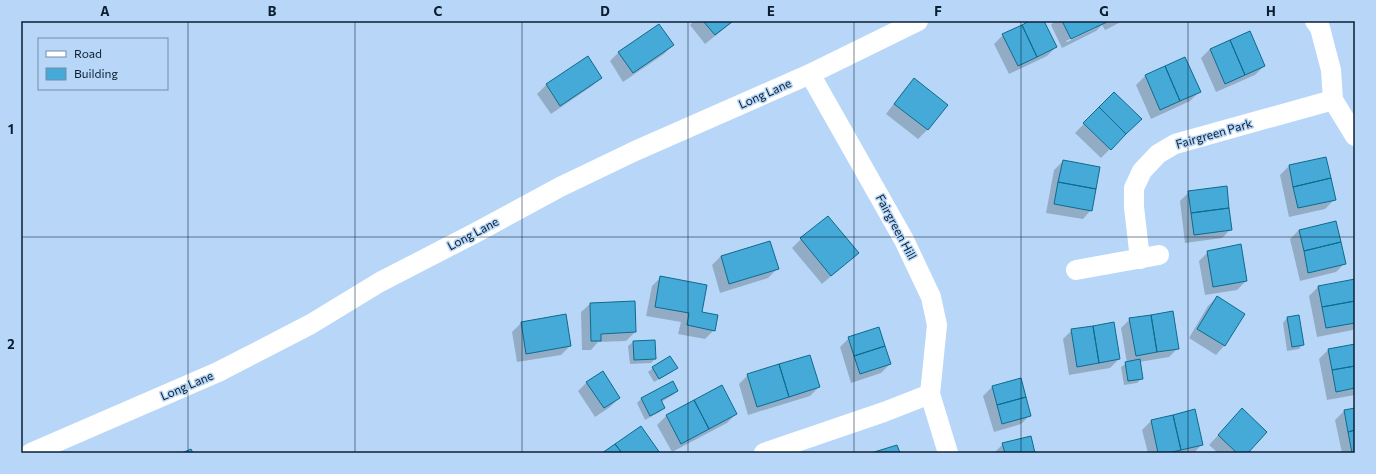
<svg xmlns="http://www.w3.org/2000/svg" width="1376" height="474" font-family="Commissioner,sans-serif">
  <rect width="100%" height="100%" fill="#b8d7f8"/>
  <path fill="#0003" fill-rule="evenodd" d="M 694,21 L 734,21 L 705,44 L 690,25 Z
    M 1032,21 L 1043,21 L 1056,47 L 1047,56 L 1009,74 L 994,44 L 1003,35 Z
    M 1055,21 L 1123,21 L 1105,30 L 1102,25 L 1096,31 L 1062,48 L 1051,25 ZM 1096,26 L 1096,28 L 1067,42 L 1066,41 Z
    M 1250,32 L 1264,66 L 1255,75 L 1216,92 L 1201,58 L 1210,49 Z
    M 673,45 L 664,54 L 623,82 L 610,61 L 618,53 Z
    M 588,57 L 601,78 L 592,86 L 551,114 L 537,94 L 546,85 Z
    M 1184,58 L 1199,92 L 1190,101 L 1151,119 L 1136,85 L 1145,76 Z
    M 914,80 L 946,105 L 927,130 L 918,139 L 886,114 L 905,89 Z
    M 1114,93 L 1140,119 L 1101,158 L 1075,133 Z
    M 1063,161 L 1091,210 L 1083,219 L 1046,213 L 1054,170 Z
    M 1289,166 L 1334,200 L 1325,209 L 1289,217 L 1280,175 Z
    M 1189,192 L 1231,229 L 1222,238 L 1185,243 L 1180,201 Z
    M 1299,230 L 1345,263 L 1336,272 L 1300,281 L 1290,239 Z
    M 801,239 L 858,253 L 822,284 L 792,248 Z
    M 769,242 L 777,269 L 768,278 L 720,293 L 712,265 L 721,256 Z
    M 1208,252 L 1246,281 L 1237,290 L 1205,295 L 1199,261 Z
    M 661,277 L 701,313 L 714,330 L 705,339 L 678,334 L 681,322 L 646,316 L 652,286 Z
    M 1354,280 L 1355,328 L 1353,330 L 1317,337 L 1309,296 L 1318,287 Z
    M 1217,297 L 1244,314 L 1224,346 L 1216,355 L 1189,338 L 1208,306 Z
    M 590,304 L 635,332 L 626,341 L 598,342 L 591,350 L 582,350 L 581,312 Z
    M 565,315 L 570,346 L 561,355 L 517,362 L 512,332 L 521,323 Z
    M 1298,316 L 1303,344 L 1299,349 L 1287,351 L 1283,323 L 1287,318 Z
    M 1130,319 L 1178,348 L 1169,357 L 1139,362 L 1142,378 L 1137,383 L 1124,385 L 1121,367 L 1127,363 L 1121,328 Z
    M 1113,323 L 1119,359 L 1110,368 L 1069,375 L 1063,339 L 1072,330 Z
    M 849,338 L 890,364 L 881,373 L 851,383 L 840,347 Z
    M 654,341 L 655,359 L 651,363 L 630,364 L 628,346 L 633,342 Z
    M 1355,345 L 1355,395 L 1327,400 L 1319,359 L 1328,350 Z
    M 676,367 L 672,372 L 654,382 L 648,372 L 653,368 Z
    M 748,375 L 819,387 L 810,396 L 748,415 L 739,384 Z
    M 587,382 L 619,398 L 610,407 L 595,417 L 578,391 Z
    M 673,382 L 677,391 L 673,395 L 661,402 L 664,408 L 660,412 L 645,420 L 637,403 L 641,399 Z
    M 992,387 L 1030,415 L 1021,424 L 994,432 L 983,396 Z
    M 1355,409 L 1355,453 L 1342,453 L 1335,420 L 1344,411 Z
    M 736,414 L 727,423 L 672,452 L 657,425 L 666,416 Z
    M 1233,419 L 1246,453 L 1218,453 L 1209,445 Z
    M 1151,421 L 1202,444 L 1194,453 L 1148,453 L 1142,430 Z
    M 1003,444 L 1034,453 L 994,453 Z"/>
  <path fill="#45aad7" stroke="#0e6b8d" d="M 703,21 L 733,21 L 715,35 Z
    M 1029,21 L 1044,21 L 1057,47 L 1037,57 L 1022,25 Z
    M 1062,21 L 1106,21 L 1107,22 L 1071,39 Z
    M 659,24 L 674,45 L 633,73 L 618,52 Z
    M 1022,25 L 1037,57 L 1018,66 L 1002,34 Z
    M 1250,31 L 1265,66 L 1245,75 L 1230,40 Z
    M 1230,40 L 1245,75 L 1225,84 L 1210,49 Z
    M 588,56 L 602,78 L 560,106 L 546,84 Z
    M 1185,57 L 1201,92 L 1180,101 L 1165,66 Z
    M 1165,66 L 1180,101 L 1160,110 L 1145,75 Z
    M 914,78 L 948,105 L 928,130 L 894,104 Z
    M 1114,92 L 1142,119 L 1126,134 L 1099,107 Z
    M 1099,107 L 1126,134 L 1111,150 L 1083,123 Z
    M 1326,157 L 1331,178 L 1293,187 L 1289,165 Z
    M 1063,160 L 1100,167 L 1096,189 L 1058,182 Z
    M 1331,178 L 1336,200 L 1298,208 L 1293,187 Z
    M 1058,182 L 1096,189 L 1092,211 L 1054,204 Z
    M 1227,186 L 1229,208 L 1191,213 L 1188,191 Z
    M 1229,208 L 1232,230 L 1194,235 L 1191,213 Z
    M 828,216 L 859,253 L 831,276 L 800,238 Z
    M 1336,221 L 1341,242 L 1304,251 L 1299,230 Z
    M 770,241 L 779,269 L 729,284 L 721,256 Z
    M 1341,242 L 1346,264 L 1308,273 L 1304,251 Z
    M 1241,244 L 1247,281 L 1213,287 L 1207,251 Z
    M 660,276 L 707,285 L 702,312 L 718,315 L 715,331 L 687,325 L 689,313 L 655,307 Z
    M 1355,279 L 1355,301 L 1322,307 L 1318,286 Z
    M 1217,296 L 1245,314 L 1225,346 L 1197,329 Z
    M 635,301 L 636,332 L 601,334 L 601,341 L 591,341 L 590,303 Z
    M 1355,301 L 1355,323 L 1326,328 L 1322,307 Z
    M 1173,311 L 1179,349 L 1157,352 L 1151,315 Z
    M 566,314 L 571,346 L 526,354 L 521,322 Z
    M 1151,315 L 1157,352 L 1136,356 L 1129,318 Z
    M 1299,315 L 1304,345 L 1292,347 L 1287,317 Z
    M 1114,322 L 1120,359 L 1099,363 L 1093,326 Z
    M 1093,326 L 1099,363 L 1077,367 L 1071,329 Z
    M 879,327 L 885,346 L 854,356 L 848,337 Z
    M 655,340 L 656,359 L 634,360 L 633,341 Z
    M 1355,344 L 1355,366 L 1332,370 L 1328,349 Z
    M 885,346 L 891,364 L 860,374 L 854,356 Z
    M 810,355 L 820,387 L 789,397 L 779,364 Z
    M 670,356 L 678,368 L 659,379 L 652,367 Z
    M 1140,359 L 1143,379 L 1128,381 L 1125,362 Z
    M 779,364 L 789,397 L 757,407 L 747,374 Z
    M 1355,366 L 1355,388 L 1336,392 L 1332,370 Z
    M 603,371 L 620,398 L 604,408 L 586,382 Z
    M 1021,378 L 1026,397 L 997,405 L 992,386 Z
    M 673,381 L 678,391 L 661,400 L 665,408 L 650,416 L 641,398 Z
    M 722,385 L 737,414 L 709,429 L 694,400 Z
    M 1026,397 L 1031,416 L 1002,424 L 997,405 Z
    M 694,400 L 709,429 L 681,444 L 666,415 Z
    M 1242,408 L 1267,432 L 1248,453 L 1237,453 L 1218,435 Z
    M 1355,408 L 1355,430 L 1348,432 L 1344,410 Z
    M 1195,409 L 1203,445 L 1181,450 L 1173,415 Z
    M 1173,415 L 1181,450 L 1168,453 L 1158,453 L 1151,420 Z
    M 641,426 L 660,453 L 622,453 L 615,444 Z
    M 1355,430 L 1355,452 L 1352,453 L 1348,432 Z
    M 1031,436 L 1035,453 L 1005,453 L 1002,443 Z
    M 615,444 L 622,453 L 602,453 Z
    M 897,445 L 900,453 L 871,453 Z
    M 191,449 L 193,453 L 182,453 Z"/>
  <g fill="none" stroke-linecap="round" stroke-linejoin="round">
    <path stroke="#fff" stroke-width="20" d="M 1315,21 L 1320,28 L 1331,70 L 1333,100 L 1355,136
      M 810,74 L 904,240 L 931,297 L 937,325 L 930,394
      M 1140,259 L 1134,207 L 1134,188 L 1142,171 L 1158,154 L 1175,144 L 1333,100
      M 1076,270 L 1159,255
      M 31,453 L 218,372 L 311,324 L 380,282 L 477,232 L 560,187 L 635,151 L 810,74 L 918,21
      M 764,453 L 884,412 L 930,394 L 948,453"/>
  </g>
  <path fill="none" stroke="#0b1f33" stroke-width="1" stroke-opacity="0.55" d="M 188,21 L 188,453M 355,21 L 355,453M 522,21 L 522,453M 688,21 L 688,453M 854,21 L 854,453M 1021,21 L 1021,453M 1188,21 L 1188,453M 21,237 L 1355,237"/>
  <g text-anchor="middle" stroke-width="3" stroke-linejoin="round" paint-order="stroke">
    <g font-size="12" fill="#0b1f33" stroke="#b8d7f8">
      <text transform="translate(765 94) rotate(-24)" y="4">Long Lane</text>
      <text transform="translate(1214 134) rotate(-16)" y="4">Fairgreen Park</text>
      <text transform="translate(896 227) rotate(62)" y="4">Fairgreen Hill</text>
      <text transform="translate(473 234) rotate(-28)" y="4">Long Lane</text>
      <text transform="translate(187 386) rotate(-23)" y="4">Long Lane</text>
    </g>
  </g>
  <rect width="1376" height="474" fill="none" stroke="#b8d7f8" stroke-width="44"/>
  <rect x="38" y="38" width="130" height="52" fill="#b8d7f8" stroke="#738da9"/>
  <rect x="46" y="51" width="20" height="6" fill="#ffffff" stroke="#738da9"/>
  <text x="74" y="58" font-size="12" fill="#0b1f33">Road</text>
  <rect x="46" y="68" width="20" height="12" fill="#45aad7" stroke="#738da9"/>
  <text x="74" y="78" font-size="12" fill="#0b1f33">Building</text>
  <rect x="22" y="22" width="1332" height="430" fill="none" stroke="#0b1f33" stroke-width="1.5"/>
  <g font-size="13" text-anchor="middle" font-weight="bold" fill="#0b1f33">
    <text x="105" y="16">A</text>
    <text x="272" y="16">B</text>
    <text x="438" y="16">C</text>
    <text x="605" y="16">D</text>
    <text x="771" y="16">E</text>
    <text x="938" y="16">F</text>
    <text x="1104" y="16">G</text>
    <text x="1271" y="16">H</text>
    <text x="11" y="134">1</text>
    <text x="11" y="349">2</text>
  </g>
</svg>
